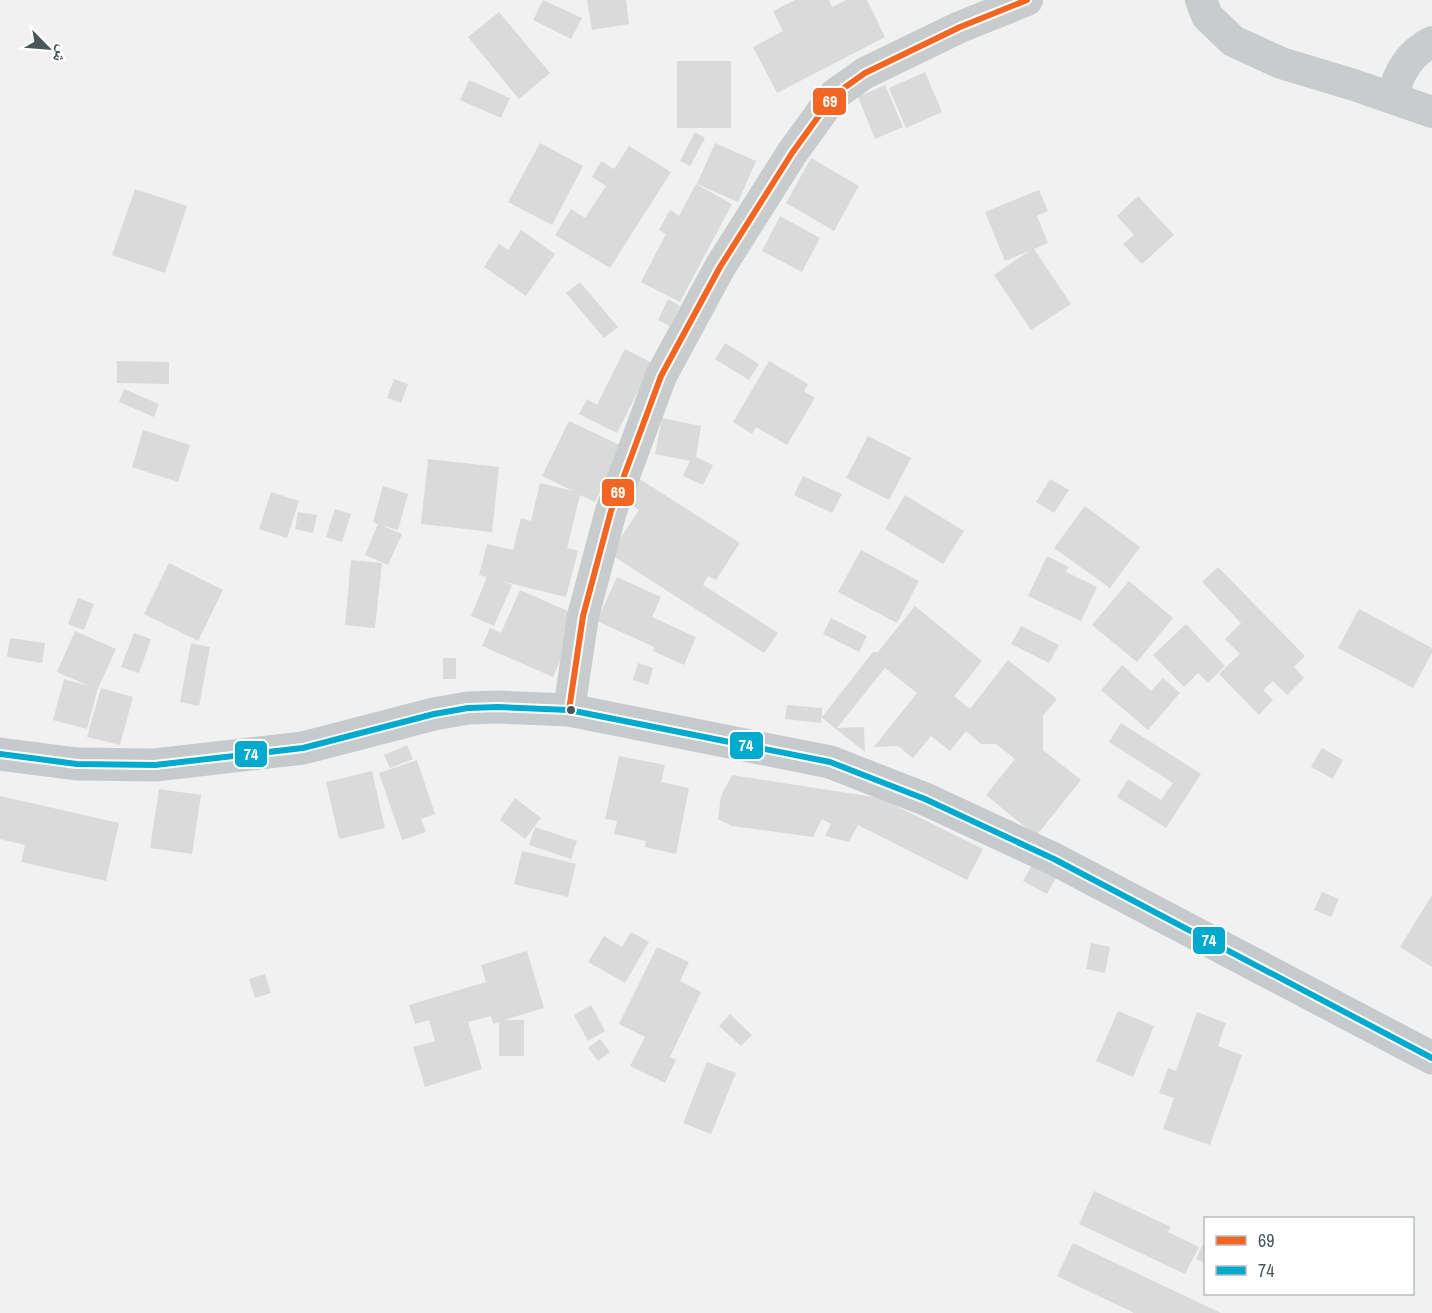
<svg xmlns="http://www.w3.org/2000/svg" width="1432" height="1313" font-family="'Archivo Narrow','Noto Naskh Arabic',sans-serif">
  <rect width="100%" height="100%" fill="#f1f1f1"/>
  <path fill="#dadadb" d="M 543,0 L 582,18 L 571,39 L 533,20 Z
    M 587,0 L 626,0 L 629,24 L 592,30 Z
    M 795,0 L 829,0 L 832,7 L 846,0 L 867,0 L 885,37 L 777,93 L 753,47 L 783,31 L 773,11 Z
    M 499,12 L 550,73 L 519,99 L 468,37 Z
    M 677,61 L 731,61 L 731,128 L 677,128 Z
    M 925,72 L 942,112 L 906,128 L 889,88 Z
    M 469,80 L 510,98 L 501,118 L 460,100 Z
    M 885,85 L 903,127 L 875,139 L 858,97 Z
    M 695,132 L 705,138 L 690,166 L 680,161 Z
    M 540,143 L 583,166 L 552,225 L 508,202 Z
    M 715,143 L 756,161 L 738,202 L 697,184 Z
    M 629,146 L 671,172 L 610,268 L 555,235 L 571,209 L 585,218 L 606,186 L 592,177 L 601,161 L 614,169 Z
    M 811,158 L 859,186 L 834,231 L 786,203 Z
    M 696,184 L 732,204 L 680,302 L 641,282 L 666,234 L 659,230 L 670,210 L 679,216 Z
    M 135,189 L 187,206 L 165,273 L 112,255 Z
    M 1039,190 L 1048,211 L 1037,216 L 1048,243 L 1034,249 L 1071,304 L 1031,330 L 994,275 L 1029,251 L 1005,261 L 985,212 Z
    M 1138,196 L 1174,235 L 1142,264 L 1123,244 L 1134,235 L 1117,216 Z
    M 780,216 L 820,238 L 802,272 L 762,251 Z
    M 521,230 L 555,254 L 526,296 L 484,267 L 499,244 L 508,250 Z
    M 580,282 L 618,327 L 604,338 L 566,293 Z
    M 668,299 L 680,306 L 670,326 L 658,320 Z
    M 725,343 L 759,364 L 749,380 L 715,359 Z
    M 625,349 L 652,363 L 617,433 L 579,414 L 587,399 L 597,405 Z
    M 117,361 L 169,362 L 169,384 L 117,383 Z
    M 769,361 L 808,384 L 804,391 L 815,398 L 787,445 L 756,427 L 752,434 L 733,422 Z
    M 394,379 L 408,384 L 401,403 L 387,398 Z
    M 124,389 L 159,404 L 154,417 L 119,402 Z
    M 662,418 L 701,426 L 696,457 L 713,465 L 703,485 L 683,476 L 690,461 L 655,454 Z
    M 569,421 L 622,446 L 595,502 L 580,495 L 567,548 L 578,551 L 566,597 L 501,581 L 512,585 L 494,626 L 471,616 L 487,577 L 479,575 L 487,544 L 513,550 L 521,518 L 531,521 L 540,483 L 573,491 L 542,476 Z
    M 143,430 L 190,445 L 178,482 L 132,467 Z
    M 868,436 L 911,458 L 889,500 L 846,478 Z
    M 428,459 L 499,467 L 492,532 L 421,524 Z
    M 635,476 L 740,543 L 716,580 L 708,576 L 703,585 L 778,633 L 764,653 L 610,554 L 639,510 L 621,498 Z
    M 803,476 L 842,494 L 832,513 L 794,495 Z
    M 1050,479 L 1069,490 L 1054,513 L 1036,502 Z
    M 383,486 L 408,494 L 398,530 L 381,525 L 402,534 L 388,565 L 365,555 L 378,524 L 373,522 Z
    M 271,492 L 299,501 L 287,538 L 259,529 Z
    M 905,495 L 964,531 L 943,564 L 885,529 Z
    M 1085,506 L 1140,547 L 1110,588 L 1054,548 Z
    M 335,509 L 351,514 L 342,542 L 326,537 Z
    M 298,512 L 317,515 L 313,533 L 295,529 Z
    M 861,550 L 919,581 L 897,623 L 838,592 Z
    M 1047,556 L 1069,567 L 1066,572 L 1097,587 L 1081,621 L 1028,596 Z
    M 351,560 L 382,563 L 375,628 L 345,625 Z
    M 169,563 L 223,590 L 198,641 L 144,614 Z
    M 1218,567 L 1305,656 L 1294,667 L 1304,678 L 1287,695 L 1273,681 L 1263,690 L 1273,700 L 1259,715 L 1219,674 L 1240,654 L 1225,639 L 1241,623 L 1202,582 Z
    M 617,577 L 661,597 L 652,617 L 696,637 L 684,665 L 653,651 L 654,647 L 597,621 Z
    M 1129,581 L 1173,618 L 1137,662 L 1092,625 Z
    M 520,590 L 579,616 L 553,677 L 482,646 L 490,628 L 501,633 Z
    M 78,598 L 94,604 L 84,630 L 68,624 Z
    M 915,606 L 982,661 L 954,696 L 970,709 L 1008,660 L 1057,699 L 1043,716 L 1043,750 L 1081,780 L 1036,836 L 986,795 L 1015,759 L 996,744 L 981,744 L 966,731 L 950,751 L 931,736 L 913,758 L 898,746 L 874,747 L 917,693 L 885,668 L 837,728 L 864,727 L 865,752 L 821,717 L 821,723 L 785,719 L 787,705 L 822,708 L 822,717 L 873,652 L 878,652 Z
    M 1359,609 L 1432,648 L 1432,653 L 1413,688 L 1338,648 Z
    M 831,618 L 867,636 L 859,652 L 823,634 Z
    M 1186,624 L 1225,666 L 1208,683 L 1198,673 L 1184,687 L 1153,655 Z
    M 1021,626 L 1059,645 L 1049,663 L 1011,644 Z
    M 75,631 L 116,649 L 98,688 L 87,729 L 53,720 L 64,679 L 89,686 L 57,672 Z
    M 134,633 L 151,639 L 139,673 L 121,667 Z
    M 10,638 L 45,643 L 42,663 L 7,657 Z
    M 191,643 L 210,647 L 199,706 L 180,702 Z
    M 443,658 L 456,658 L 456,679 L 443,679 Z
    M 638,663 L 653,668 L 648,685 L 633,680 Z
    M 1122,665 L 1151,691 L 1163,678 L 1180,693 L 1148,730 L 1101,690 Z
    M 101,688 L 133,697 L 120,745 L 87,737 Z
    M 1121,723 L 1201,774 L 1166,828 L 1117,797 L 1128,779 L 1161,800 L 1173,783 L 1109,742 Z
    M 407,745 L 413,759 L 390,768 L 384,755 Z
    M 1322,748 L 1343,760 L 1333,779 L 1311,767 Z
    M 619,756 L 665,765 L 661,782 L 689,788 L 676,854 L 645,847 L 646,841 L 614,834 L 617,821 L 605,819 Z
    M 417,760 L 435,814 L 421,819 L 426,832 L 402,840 L 379,773 Z
    M 372,771 L 385,828 L 339,839 L 326,782 Z
    M 732,775 L 880,798 L 983,849 L 967,880 L 858,825 L 849,842 L 825,836 L 831,824 L 822,819 L 813,837 L 732,826 L 718,819 L 721,796 Z
    M 159,789 L 201,795 L 192,854 L 150,848 Z
    M 0,796 L 119,823 L 106,881 L 21,862 L 25,845 L 0,839 Z
    M 515,798 L 541,818 L 525,839 L 500,820 Z
    M 535,827 L 577,841 L 571,859 L 529,845 Z
    M 522,851 L 576,864 L 568,897 L 514,884 Z
    M 1033,863 L 1057,876 L 1047,894 L 1023,881 Z
    M 1322,892 L 1339,899 L 1331,917 L 1314,910 Z
    M 1432,895 L 1432,967 L 1400,947 Z
    M 631,932 L 649,942 L 625,983 L 588,962 L 604,936 L 622,947 Z
    M 1091,943 L 1110,947 L 1105,973 L 1086,969 Z
    M 657,947 L 689,962 L 680,981 L 701,992 L 670,1057 L 676,1060 L 665,1083 L 630,1066 L 645,1037 L 619,1024 Z
    M 527,951 L 544,1008 L 504,1020 L 524,1020 L 524,1056 L 499,1056 L 499,1022 L 493,1024 L 491,1016 L 468,1022 L 482,1069 L 425,1087 L 413,1047 L 435,1041 L 429,1020 L 415,1024 L 409,1005 L 486,982 L 481,965 Z
    M 265,974 L 271,993 L 255,998 L 249,979 Z
    M 591,1005 L 605,1031 L 588,1041 L 574,1015 Z
    M 1118,1011 L 1154,1026 L 1133,1077 L 1096,1061 Z
    M 1197,1012 L 1226,1023 L 1218,1046 L 1242,1055 L 1210,1145 L 1163,1129 L 1174,1098 L 1159,1093 L 1168,1068 L 1176,1071 Z
    M 730,1014 L 752,1035 L 741,1046 L 719,1026 Z
    M 600,1039 L 610,1052 L 598,1061 L 588,1048 Z
    M 707,1062 L 736,1073 L 711,1134 L 683,1123 Z
    M 1094,1191 L 1171,1227 L 1168,1232 L 1199,1247 L 1185,1274 L 1079,1224 Z
    M 1073,1243 L 1221,1313 L 1134,1313 L 1057,1276 Z
    M 1203,1244 L 1206,1245 L 1206,1264 L 1196,1259 Z"/>
  <g fill="none" stroke-linecap="round" stroke-linejoin="round">
    <path stroke="#c8cccc" stroke-width="32" d="M 1201,0 L 1207,16 L 1233,41 L 1281,63 L 1354,85 L 1432,112
      M 1392,97 C 1399,73 1408,54 1432,42
      M 569,710 L 583,616 L 611,511 L 661,376 L 720,267 L 792,153 L 834,95 L 865,73 L 960,27 L 1027,0"/>
    <path stroke="#c6cacc" stroke-width="33" d="M 0,754 L 77,764 L 155,765 L 303,748 L 434,714 L 468,708 L 498,707 L 569,710 L 830,762 L 925,799 L 1054,859 L 1432,1058"/>
    <defs>
      <path id="bus-1" d="M 569,710 L 583,616 L 611,511 L 661,376 L 720,267 L 792,153 L 834,95 L 865,73 L 960,27 L 1027,0"/>
      <path id="bus-2" d="M 0,754 L 77,764 L 155,765 L 303,748 L 434,714 L 468,708 L 498,707 L 569,710 L 830,762 L 925,799 L 1054,859 L 1432,1058"/>
    </defs>
    <use href="#bus-1" stroke="#fff" stroke-width="10"/>
    <use href="#bus-2" stroke="#fff" stroke-width="10"/>
    <use href="#bus-1" stroke="#f26522" stroke-width="6"/>
    <use href="#bus-2" stroke="#00a9ce" stroke-width="6"/>
  </g>
  <circle fill="#49575b" stroke="#fff" stroke-width="2" cx="571" cy="710" r="5"/>
  <g stroke="#fff" stroke-width="2">
    <rect x="812" y="87" width="35" height="29" rx="6" fill="#f26522"/>
    <rect x="601" y="478" width="34" height="29" rx="6" fill="#f26522"/>
    <rect x="729" y="731" width="35" height="29" rx="6" fill="#00a9ce"/>
    <rect x="234" y="740" width="34" height="28" rx="6" fill="#00a9ce"/>
    <rect x="1192" y="926" width="34" height="29" rx="6" fill="#00a9ce"/>
  </g>
  <g font-size="16" text-anchor="middle" font-weight="bold" fill="#fff">
    <text x="830" y="107">69</text>
    <text x="618" y="498">69</text>
    <text x="746" y="751">74</text>
    <text x="251" y="760">74</text>
    <text x="1209" y="946">74</text>
  </g>
  <rect x="1204" y="1217" width="210" height="78" fill="#ffffff" stroke="#b6bcbd" stroke-width="1.5"/>
  <rect x="1216" y="1236" width="30" height="9" fill="#f26522" stroke="#b6bcbd" stroke-width="1.5"/>
  <text x="1258" y="1247" font-size="18" fill="#49575b">69</text>
  <rect x="1216" y="1266" width="30" height="9" fill="#00a9ce" stroke="#b6bcbd" stroke-width="1.5"/>
  <text x="1258" y="1277" font-size="18" fill="#49575b">74</text>
  <g transform="translate(48 48) rotate(115)" stroke="#ffffff" stroke-width="4.5" paint-order="stroke">
  <path d="M0-4.5L10 22L0 15L-10 22Z" fill="#49575b"/>
  <text y="-9" font-size="16" font-weight="bold" text-anchor="middle" fill="#49575b">ش</text>
  </g>
</svg>
